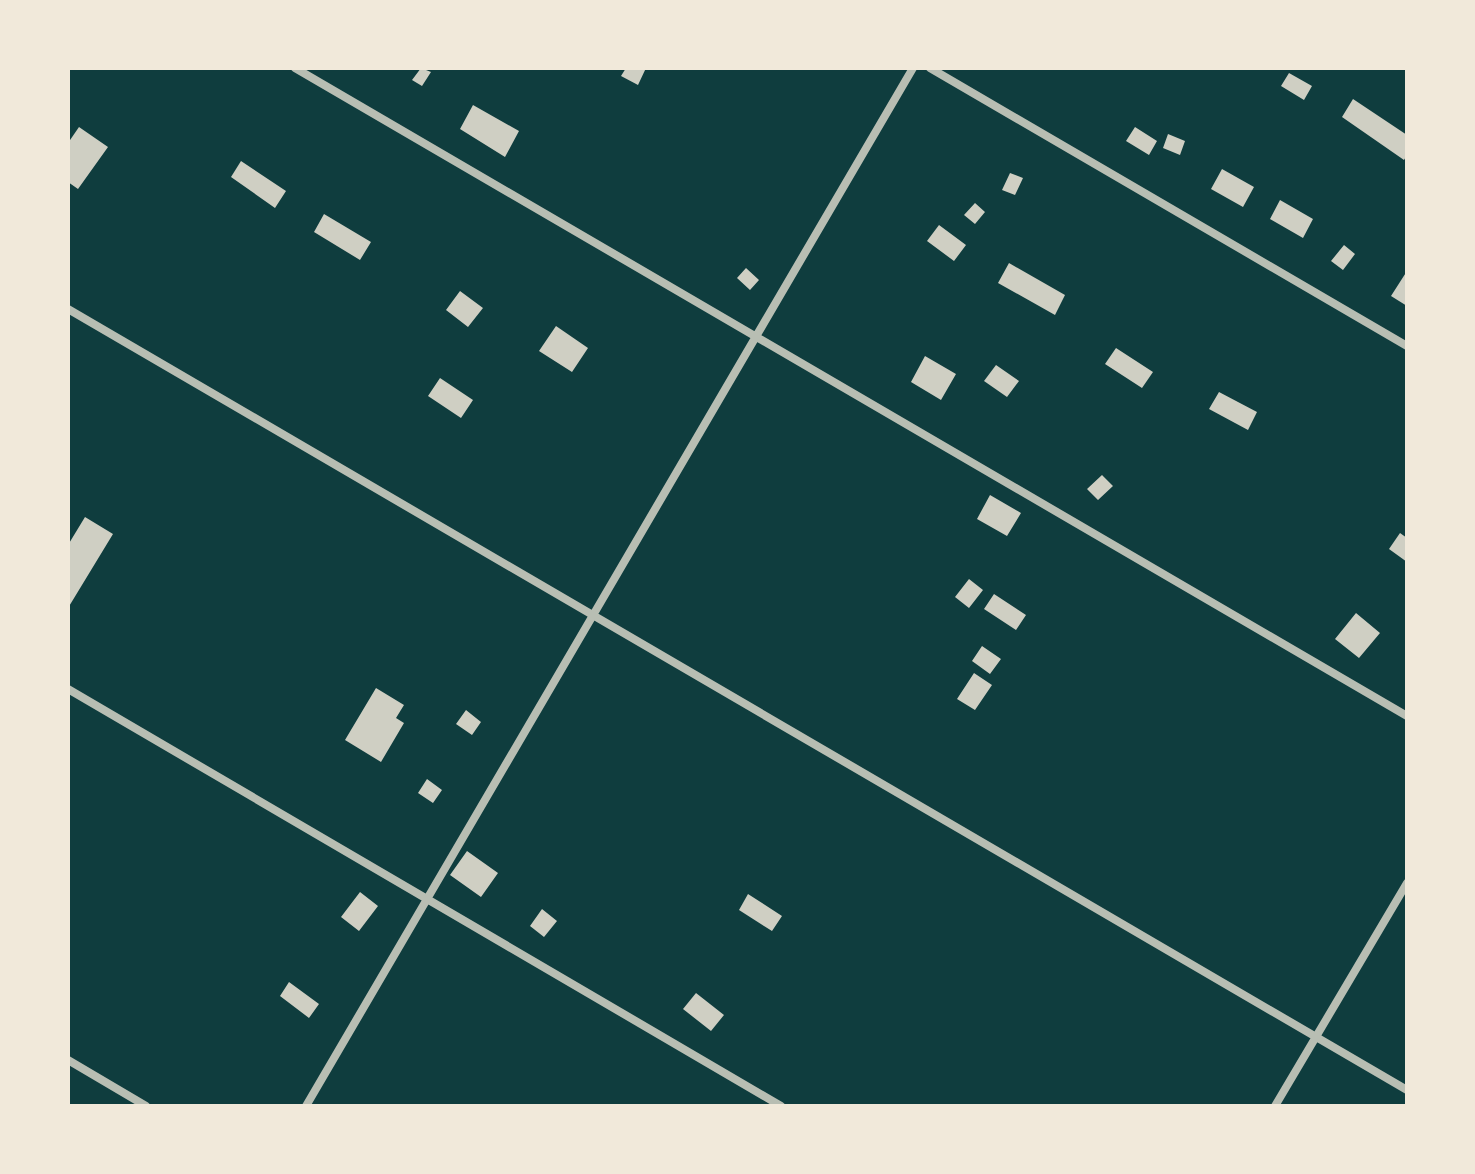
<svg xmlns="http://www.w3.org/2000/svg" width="1475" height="1174" font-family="Poppins,sans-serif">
  <rect width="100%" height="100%" fill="#0f3d3e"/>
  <path fill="#cfcfc3" d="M 421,68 L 431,72 L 422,86 L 412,80 Z
    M 626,68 L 646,68 L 638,85 L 621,76 Z
    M 1289,73 L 1312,86 L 1304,100 L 1281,86 Z
    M 1353,99 L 1407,135 L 1407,155 L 1404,160 L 1342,117 Z
    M 473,105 L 519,131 L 505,157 L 460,129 Z
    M 79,127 L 108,147 L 78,189 L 68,182 L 68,143 Z
    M 1135,127 L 1157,141 L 1149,155 L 1126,141 Z
    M 1168,134 L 1185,141 L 1180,155 L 1163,148 Z
    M 241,161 L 286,191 L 275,208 L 231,177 Z
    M 1222,169 L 1254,187 L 1243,207 L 1211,189 Z
    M 1010,173 L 1023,178 L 1015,195 L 1002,190 Z
    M 1280,200 L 1313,219 L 1303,238 L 1270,219 Z
    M 975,203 L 985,212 L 975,224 L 964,215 Z
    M 324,214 L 371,242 L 360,260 L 314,232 Z
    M 939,225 L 966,245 L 954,261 L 927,241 Z
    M 1344,245 L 1355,254 L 1343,270 L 1331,261 Z
    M 1009,263 L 1065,295 L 1055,315 L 998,283 Z
    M 746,268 L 759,280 L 750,290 L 737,278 Z
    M 1407,271 L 1407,306 L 1391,296 Z
    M 460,291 L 483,308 L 468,327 L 446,310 Z
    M 556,326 L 588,348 L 572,372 L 539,351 Z
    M 1116,348 L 1153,372 L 1142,388 L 1105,364 Z
    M 925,356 L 956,374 L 941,400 L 911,382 Z
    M 996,365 L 1019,381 L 1007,397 L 984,381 Z
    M 440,378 L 473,400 L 461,418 L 428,396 Z
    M 1219,392 L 1257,412 L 1248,430 L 1209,409 Z
    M 1102,475 L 1113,486 L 1098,500 L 1087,489 Z
    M 990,495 L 1021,513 L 1007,536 L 977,519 Z
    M 85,517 L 113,534 L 68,608 L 68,545 Z
    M 1400,533 L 1407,538 L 1407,562 L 1389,549 Z
    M 969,579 L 983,590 L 969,608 L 955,597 Z
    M 994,594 L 1026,615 L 1016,630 L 984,609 Z
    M 1356,613 L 1380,633 L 1359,658 L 1335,639 Z
    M 982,646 L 1001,659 L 990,674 L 972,661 Z
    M 974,673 L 992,685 L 975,710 L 957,699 Z
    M 376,688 L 404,705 L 396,718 L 404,723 L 381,762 L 345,740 Z
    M 466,710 L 481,722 L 472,735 L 456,724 Z
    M 427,779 L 442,790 L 433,803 L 418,793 Z
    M 467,851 L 498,873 L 481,897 L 450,875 Z
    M 360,892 L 378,906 L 359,931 L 341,917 Z
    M 748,894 L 782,916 L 772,931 L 739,910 Z
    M 542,909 L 557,921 L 544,937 L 530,926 Z
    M 289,982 L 319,1004 L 309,1018 L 280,996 Z
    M 696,993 L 724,1015 L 711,1031 L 683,1009 Z"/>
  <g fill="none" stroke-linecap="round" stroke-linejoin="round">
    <path stroke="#b8beb3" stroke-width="8" d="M 295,68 L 1407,716
      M 930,68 L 1407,346
      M 68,309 L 1407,1090
      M 68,689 L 781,1106
      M 68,1060 L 146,1106
      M 306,1106 L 913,68
      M 1275,1106 L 1407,883"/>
  </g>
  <rect width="1475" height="1174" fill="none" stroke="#f1e9da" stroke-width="140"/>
</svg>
